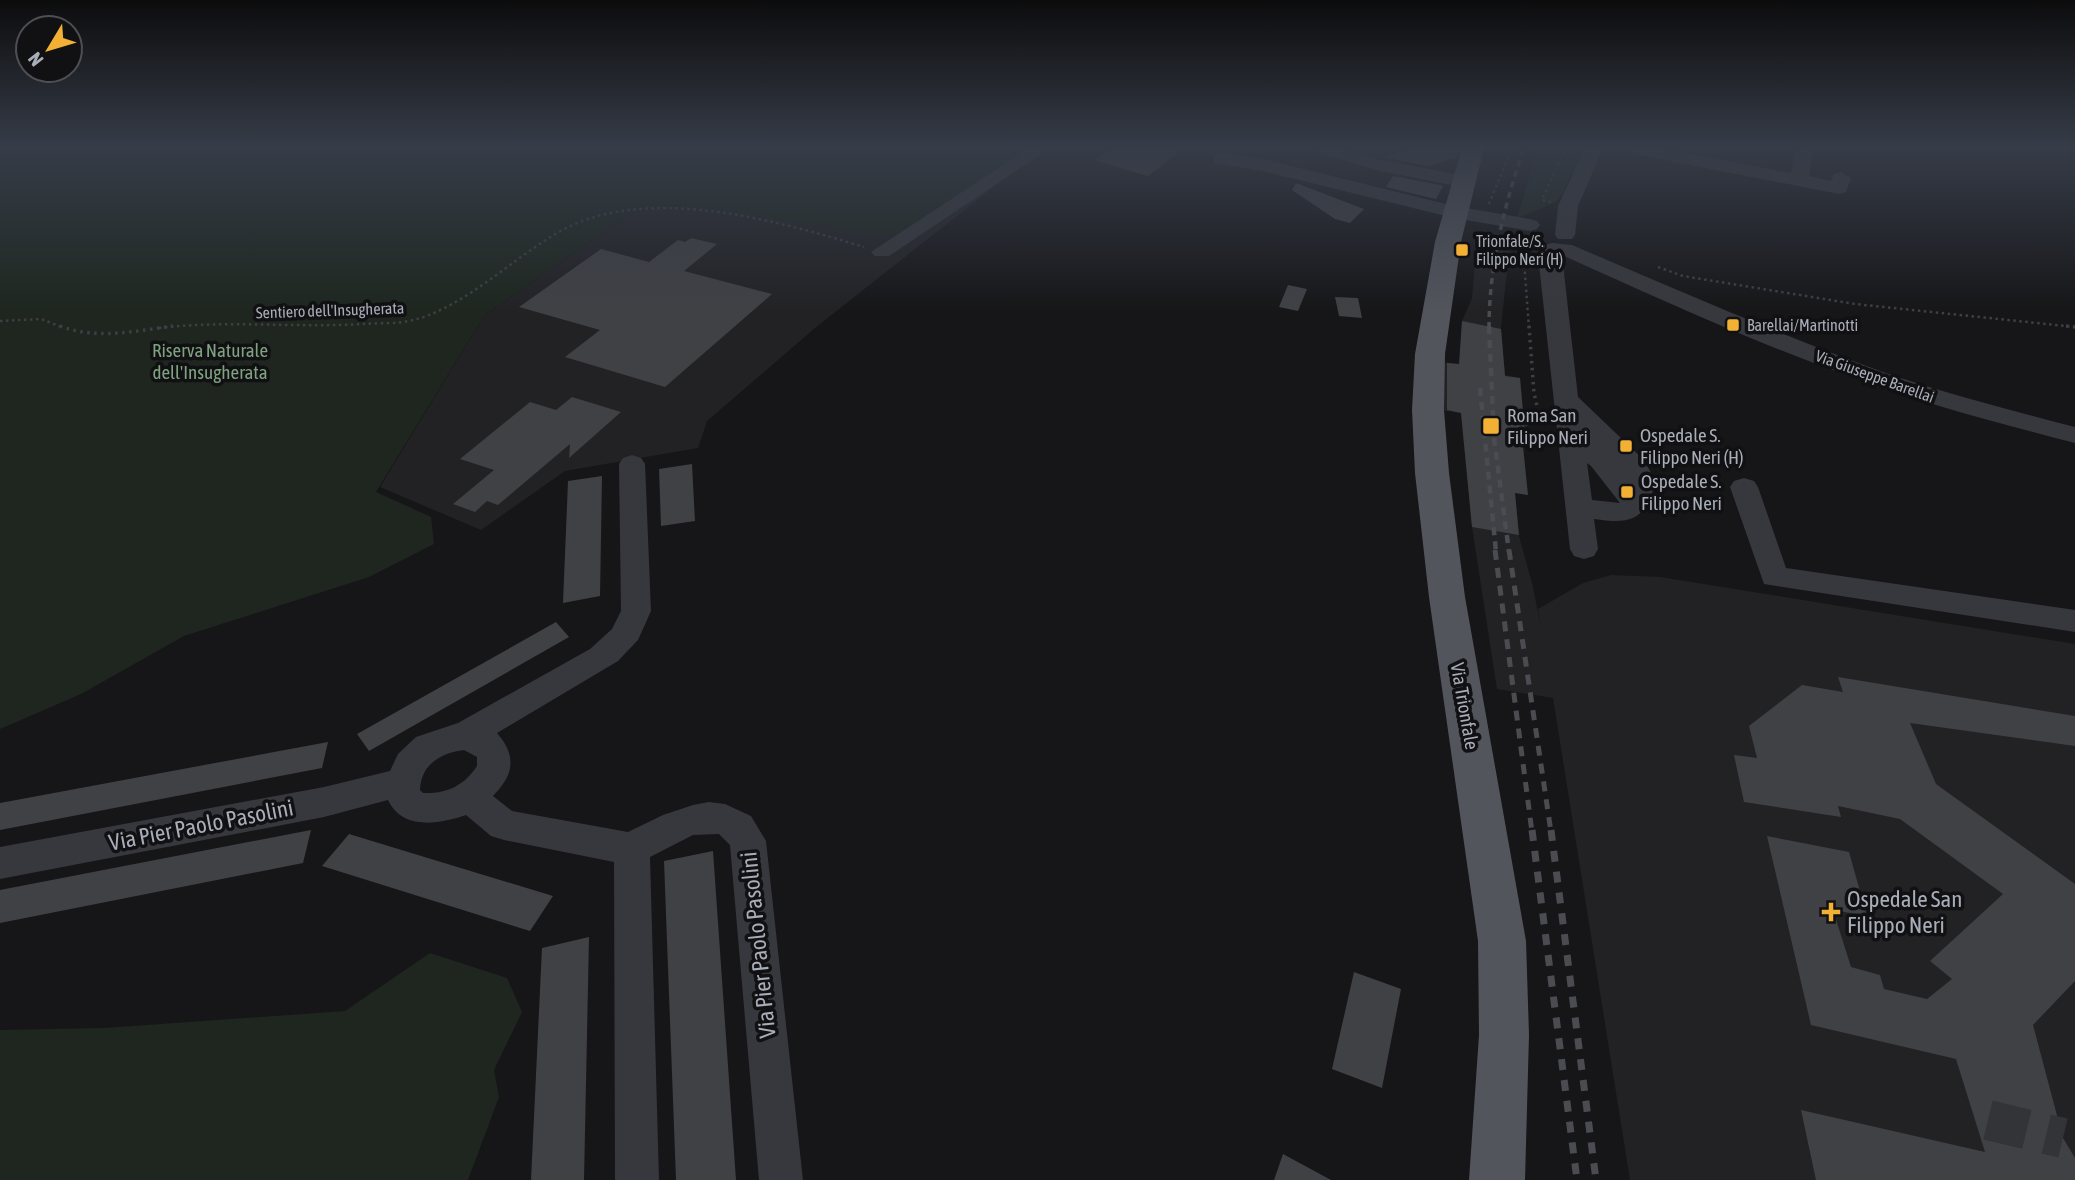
<svg xmlns="http://www.w3.org/2000/svg" width="2075" height="1180" font-family="'Asap Condensed',sans-serif">
  <rect width="100%" height="100%" fill="#161618"/>
  <path fill="#222225" d="M 938,175 L 1000,182 L 815,328 L 707,421 L 698,448 L 565,471 L 481,530 L 380,487 L 484,316 L 630,213 L 666,205 L 682,206 Z
    M 1477,238 L 1510,243 L 1501,327 L 1505,375 L 1520,378 L 1526,436 L 1522,436 L 1515,493 L 1519,536 L 1533,587 L 1541,628 L 1538,609 L 1583,583 L 1611,575 L 1660,577 L 2075,644 L 2075,1180 L 1630,1180 L 1553,698 L 1497,689 L 1472,527 L 1461,413 L 1439,410 L 1441,362 L 1460,364 L 1462,321 L 1472,298 Z"/>
  <path fill="#1e261f" d="M 0,148 L 1026,148 L 900,237 L 682,206 L 666,205 L 630,213 L 484,316 L 376,492 L 431,517 L 434,544 L 369,577 L 184,636 L 81,694 L 0,729 Z
    M 1538,148 L 1583,148 L 1562,195 L 1556,202 L 1517,218 Z
    M 430,953 L 507,978 L 522,1012 L 494,1070 L 499,1097 L 468,1180 L 0,1180 L 0,1030 L 104,1028 L 345,1011 Z"/>
  <path fill="#404145" d="M 1112,148 L 1184,148 L 1148,176 L 1094,160 Z
    M 1416,148 L 1459,148 L 1456,158 L 1428,166 L 1382,157 Z
    M 1393,176 L 1435,184 L 1443,186 L 1436,199 L 1386,187 Z
    M 1296,183 L 1364,209 L 1350,223 L 1335,219 L 1292,190 Z
    M 691,238 L 717,244 L 684,271 L 772,294 L 665,387 L 565,357 L 600,330 L 519,307 L 601,249 L 649,262 L 678,240 L 685,242 Z
    M 1288,285 L 1307,289 L 1298,311 L 1279,307 Z
    M 1335,297 L 1358,298 L 1362,318 L 1339,316 Z
    M 1462,321 L 1501,329 L 1505,376 L 1520,378 L 1525,436 L 1522,436 L 1528,495 L 1515,493 L 1519,535 L 1472,527 L 1461,413 L 1447,410 L 1447,363 L 1459,364 Z
    M 572,397 L 621,412 L 569,458 L 570,444 L 498,505 L 487,501 L 475,512 L 453,504 L 494,470 L 460,459 L 530,402 L 556,410 Z
    M 692,464 L 695,521 L 661,526 L 659,469 Z
    M 602,476 L 600,596 L 563,603 L 568,481 Z
    M 556,622 L 569,637 L 369,751 L 357,734 Z
    M 1838,677 L 2075,716 L 2075,746 L 1910,723 L 1936,784 L 2075,884 L 2075,981 L 2033,1025 L 2063,1138 L 2075,1158 L 2075,1180 L 1816,1180 L 1801,1110 L 1985,1152 L 1956,1059 L 1811,1025 L 1767,836 L 1849,852 L 1867,916 L 1833,910 L 1851,967 L 1880,975 L 1884,989 L 1927,999 L 1952,979 L 1930,961 L 2003,894 L 1900,819 L 1838,806 L 1841,817 L 1744,802 L 1734,755 L 1757,758 L 1749,726 L 1802,685 L 1843,692 Z
    M 328,742 L 322,768 L 0,830 L 0,803 Z
    M 311,830 L 303,863 L 0,923 L 0,890 Z
    M 349,834 L 553,896 L 530,931 L 322,866 Z
    M 713,851 L 736,1180 L 676,1180 L 664,861 Z
    M 589,937 L 584,1180 L 531,1180 L 542,948 Z
    M 1354,972 L 1401,989 L 1382,1088 L 1332,1069 Z
    M 1283,1154 L 1331,1180 L 1274,1180 Z"/>
  <g fill="none" stroke-linecap="round" stroke-linejoin="round">
    <path stroke="#333438" stroke-width="40" stroke-dasharray="40 20" stroke-linecap="butt" d="M 1988,1120 L 2063,1138"/>
    <path stroke="#3d3f44" stroke-width="2.5" stroke-dasharray="2.5 3.5" stroke-linecap="butt" d="M 1551,202 L 1542,200 L 1565,148
      M 1489,204 L 1512,148
      M 1658,267 L 1683,276 L 1855,304 L 2075,327
      M 0,321 L 41,319 L 64,328
      M 159,328 C 226,320 294,328 361,324 C 376,323 394,324 409,321 C 462,310 511,259 559,232 C 644,183 776,220 864,247
      M 1529,328 L 1524,261 L 1530,262"/>
    <path stroke="#3d3f44" stroke-width="3.5" stroke-dasharray="2.5 4.5" stroke-linecap="butt" d="M 60,326 C 96,340 136,331 173,326
      M 1529,326 L 1534,393 L 1540,419
      M 2066,326 L 2075,327
      M 1525,425 L 1540,419"/>
    <path fill="#37383d" fill-rule="evenodd" d="M 1029,148 L 1050,148 L 889,256 L 875,256 L 871,252 Z
      M 1313,148 L 1340,148 L 1383,160 L 1469,177 L 1472,181 L 1462,187 L 1380,171 L 1315,152 Z
      M 1585,148 L 1603,148 L 1578,206 L 1575,235 L 1572,239 L 1558,239 L 1555,235 L 1558,206 Z
      M 1625,148 L 1660,148 L 1791,173 L 1795,148 L 1813,148 L 1809,176 L 1831,181 L 1834,174 L 1841,172 L 1851,178 L 1846,192 L 1839,194 L 1634,154 Z
      M 1222,153 L 1263,159 L 1454,206 L 1530,219 L 1537,221 L 1540,225 L 1537,229 L 1530,231 L 1454,218 L 1263,171 L 1215,163 L 1213,159 L 1215,155 Z
      M 1552,243 L 1572,245 C 1668,286 1764,328 1861,364 C 1931,390 2003,408 2075,427 L 2075,443 C 1998,423 1921,403 1846,375 C 1749,340 1655,297 1562,255 L 1578,397 L 1644,460 L 1656,482 C 1644,519 1634,525 1594,519 L 1598,549 L 1594,556 L 1584,559 L 1574,556 L 1570,549 L 1539,264 L 1545,245 ZM 1587,463 L 1591,466 L 1620,503 L 1592,500 Z
      M 632,455 L 641,458 L 645,464 L 651,611 L 638,640 L 618,661 L 497,733 C 517,756 514,775 493,796 L 512,811 L 628,832 L 663,815 L 693,805 L 709,802 L 725,804 L 751,816 L 766,841 L 803,1180 L 759,1180 L 730,845 L 719,834 L 693,835 L 650,857 L 659,1180 L 615,1180 L 614,862 L 504,840 L 491,836 L 466,815 C 439,824 403,831 388,800 L 324,817 L 0,879 L 0,847 L 324,787 L 390,771 L 398,754 L 416,737 L 458,723 L 590,649 L 612,629 L 621,611 L 619,464 L 623,458 ZM 464,750 L 477,757 L 477,766 C 464,786 446,794 423,793 L 420,790 C 421,764 441,753 464,750 Z
      M 1744,478 L 1754,481 L 1758,487 L 1786,568 L 2075,610 L 2075,632 L 1764,584 L 1730,487 L 1734,481 Z"/>
    <path fill="#53555c" fill-rule="evenodd" d="M 1462,148 L 1484,148 L 1461,242 L 1445,354 L 1444,410 L 1449,473 L 1465,597 L 1526,941 L 1529,1035 L 1525,1180 L 1469,1180 L 1479,1035 L 1478,941 L 1429,597 L 1415,473 L 1412,410 L 1415,354 L 1435,242 Z"/>
    <path stroke="#4a4c52" stroke-width="3.5" stroke-dasharray="6 5" stroke-linecap="butt" d="M 1489,328 C 1489,266 1504,206 1524,148"/>
    <path stroke="#4a4c52" stroke-width="4.5" stroke-dasharray="8 6" stroke-linecap="butt" d="M 1489,326 L 1494,438 L 1509,552
      M 1480,388 L 1496,552"/>
    <path stroke="#4a4c52" stroke-width="5" stroke-dasharray="10 8" stroke-linecap="butt" d="M 1495,550 L 1532,832
      M 1509,550 L 1551,832"/>
    <path stroke="#4a4c52" stroke-width="7" stroke-dasharray="11 10" stroke-linecap="butt" d="M 1532,830 L 1577,1180
      M 1551,830 L 1596,1180"/>
  </g>
  <linearGradient id="sky" x2="0" y2="1"><stop stop-color="#0c0c0d"/><stop offset="0.47" stop-color="#363c48"/><stop offset="1" stop-color="#363c48" stop-opacity="0"/></linearGradient>
  <rect width="2075" height="313" fill="url(#sky)"/>
  <g fill="#f2b134" stroke="#111113" stroke-width="2.5">
    <rect x="1455" y="243" width="14" height="14" rx="3.5"/>
    <rect x="1726" y="318" width="14" height="14" rx="3.5"/>
    <rect x="1482" y="417" width="18" height="18" rx="3.5"/>
    <rect x="1619" y="439" width="14" height="14" rx="3.5"/>
    <rect x="1620" y="485" width="14" height="14" rx="3.5"/>
    <path d="M1827.5 901.5h7v7h7v7h-7v7h-7v-7h-7v-7h7z"/>
  </g>
  <g text-anchor="middle" stroke-width="7" stroke-linejoin="round" paint-order="stroke">
    <g font-size="16" fill="#a8adb8" stroke="#111113" text-anchor="start">
      <text x="1476" y="247">Trionfale/S.<tspan x="1476" dy="18">Filippo Neri (H)</tspan></text>
      <text x="1747" y="331">Barellai/Martinotti</text>
    </g>
    <g font-size="16" fill="#a8adb8" stroke="#111113">
      <text transform="translate(330 310) rotate(-2)" y="6">Sentiero dell'Insugherata</text>
      <text transform="translate(1875 376) rotate(20)" y="6">Via Giuseppe Barellai</text>
    </g>
    <g font-size="19" fill="#7fa381" stroke="#111113">
      <text x="210" y="357">Riserva Naturale<tspan x="210" dy="22">dell'Insugherata</tspan></text>
    </g>
    <g font-size="19" fill="#a8adb8" stroke="#111113" text-anchor="start">
      <text x="1507" y="422">Roma San<tspan x="1507" dy="22">Filippo Neri</tspan></text>
      <text x="1640" y="442">Ospedale S.<tspan x="1640" dy="22">Filippo Neri (H)</tspan></text>
      <text x="1641" y="488">Ospedale S.<tspan x="1641" dy="22">Filippo Neri</tspan></text>
    </g>
    <g font-size="19" fill="#a8adb8" stroke="#111113">
      <text transform="translate(1465 706) rotate(80)" y="7">Via Trionfale</text>
    </g>
    <g font-size="23" fill="#a8adb8" stroke="#111113">
      <text transform="translate(201 825) rotate(-11)" y="8">Via Pier Paolo Pasolini</text>
      <text transform="translate(758 945) rotate(-96)" y="8">Via Pier Paolo Pasolini</text>
    </g>
    <g font-size="23" fill="#a8adb8" stroke="#111113" text-anchor="start">
      <text x="1847" y="907">Ospedale San<tspan x="1847" dy="26">Filippo Neri</tspan></text>
    </g>
  </g>
  <g transform="translate(49 49) rotate(232)"><circle r="33" fill="#111113" stroke="#4d4f55" stroke-width="2"/>
  <path d="M0-5L12 26L0 18L-12 26Z" fill="#f2b134"/>
  <text y="-10" font-size="19" font-weight="bold" text-anchor="middle" fill="#a8adb8">N</text>
  </g>
</svg>
